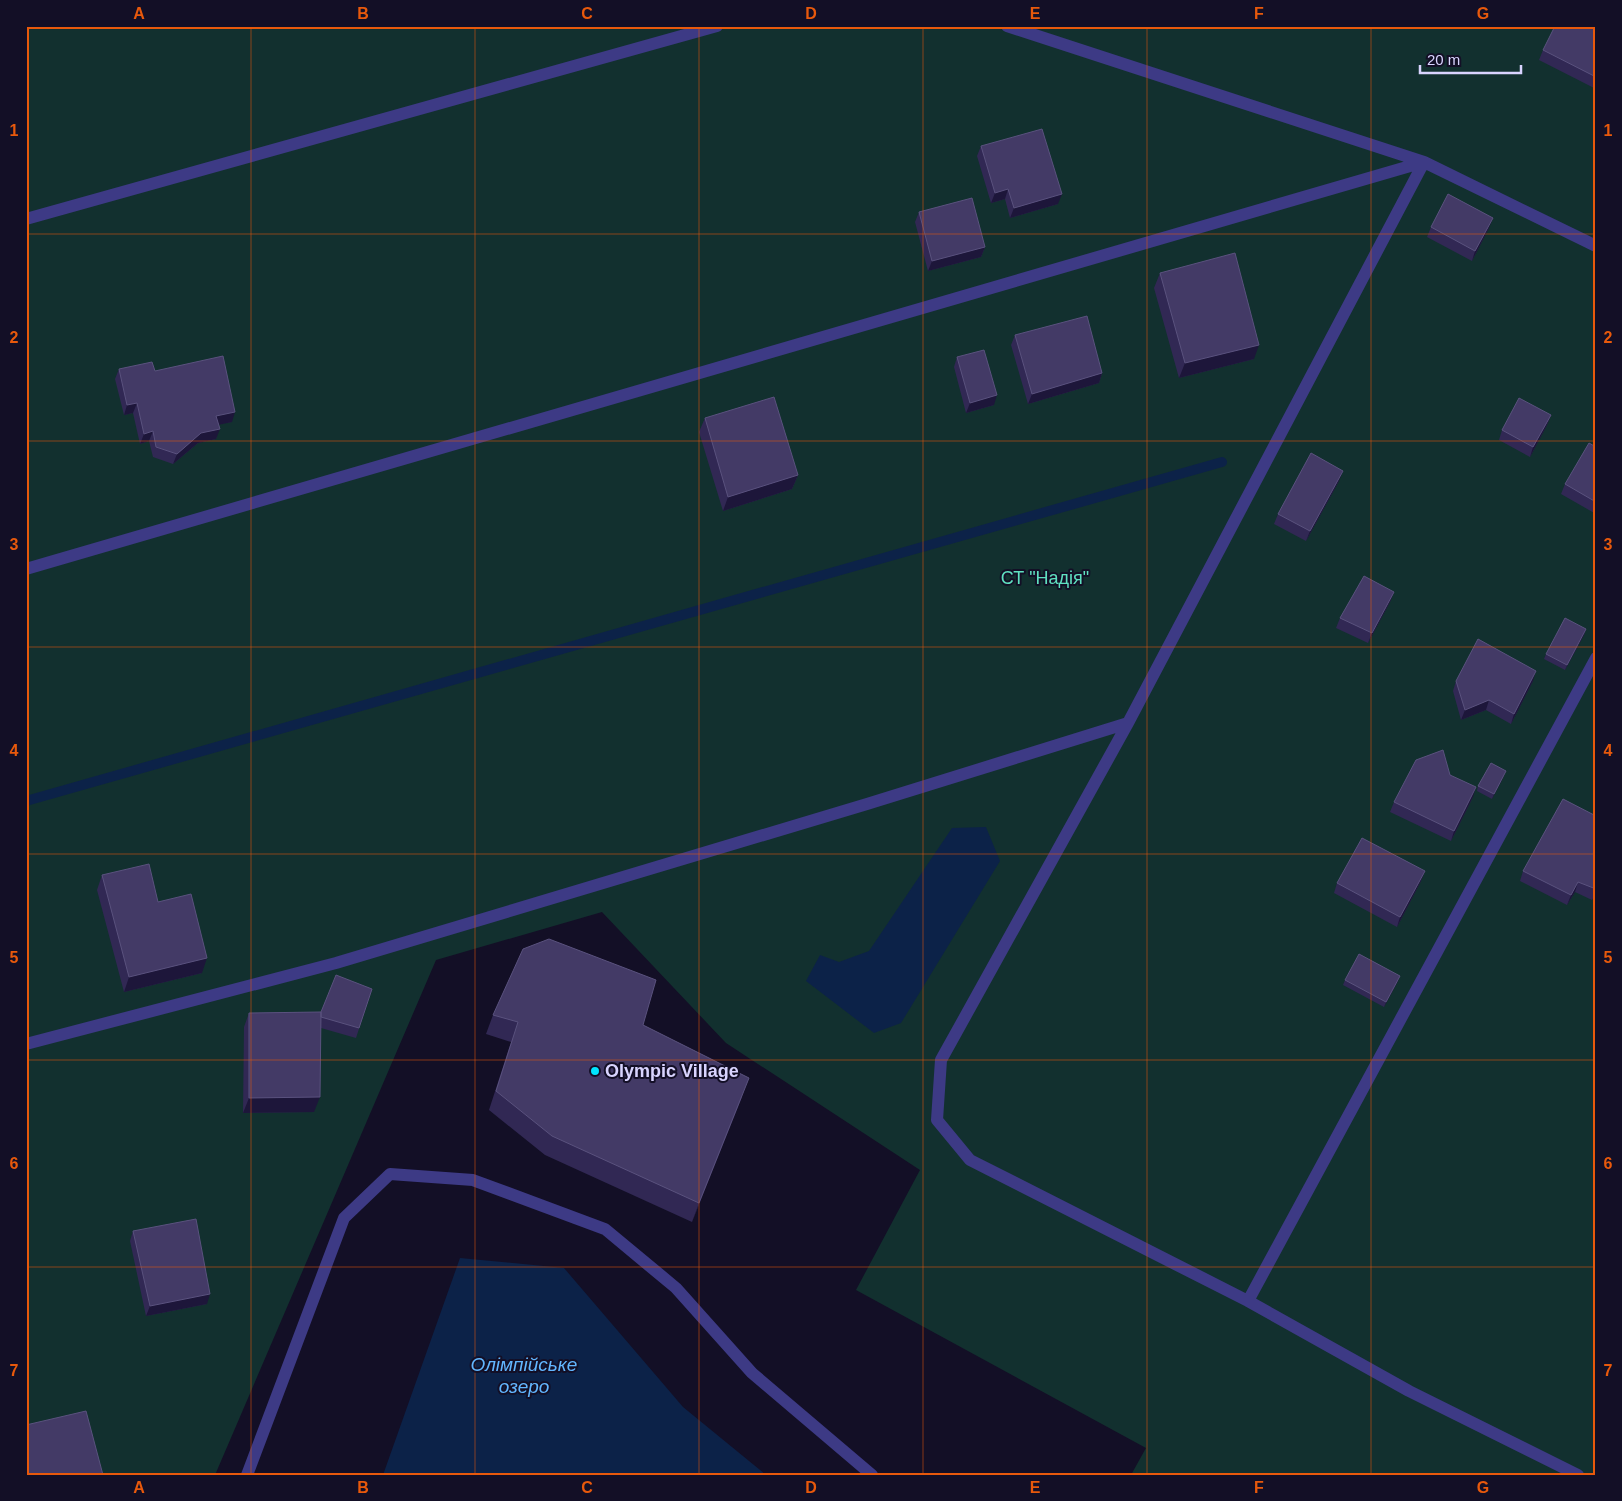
<svg xmlns="http://www.w3.org/2000/svg" width="1622" height="1501" font-family="Helvetica,sans-serif">
  <rect width="100%" height="100%" fill="#130f26"/>
  <path fill="#12302f" d="M 26,26 L 1596,26 L 1596,1475 L 1131,1475 L 1146,1448 L 856,1290 L 920,1170 L 726,1043 L 602,912 L 436,960 L 215,1475 L 26,1475 Z"/>
  <path fill="#0c2248" d="M 986,827 L 1000,861 L 901,1023 L 874,1033 L 806,981 L 820,955 L 839,962 L 869,951 L 952,828 Z
    M 460,1258 L 564,1268 L 683,1407 L 766,1475 L 383,1475 Z"/>
  <g fill="none" stroke-linecap="round" stroke-linejoin="round">
    <path stroke="#0c2248" stroke-width="10" d="M 26,801 L 1222,462"/>
    <path stroke="#3d3a85" stroke-width="12" d="M 1007,26 L 1424,162
      M 26,219 L 717,26
      M 1596,246 L 1424,162 L 1128,723 L 941,1060 L 937,1120 L 970,1160 L 1248,1301 L 1596,658
      M 26,569 L 1424,162
      M 26,1044 L 336,963 L 867,804 L 1128,723
      M 1248,1301 L 1409,1391 L 1578,1475
      M 247,1475 L 344,1218 L 390,1174 L 473,1180 L 605,1229 L 676,1288 L 752,1373 L 872,1475"/>
  </g>
  <path fill="#312854" d="M 1596,26 L 1596,89 L 1539,60 L 1543,50 Z
    M 981,146 L 1058,204 L 1010,218 L 1005,199 L 991,203 L 977,156 Z
    M 919,212 L 985,247 L 981,257 L 928,271 L 915,222 Z
    M 1431,227 L 1489,228 L 1472,261 L 1427,237 Z
    M 1160,273 L 1254,359 L 1179,378 L 1154,288 Z
    M 1015,335 L 1102,373 L 1099,383 L 1028,404 L 1011,345 Z
    M 957,357 L 994,405 L 966,413 L 954,367 Z
    M 119,369 L 232,422 L 219,424 L 216,439 L 198,443 L 173,464 L 153,457 L 149,441 L 140,444 L 133,413 L 124,415 L 115,379 Z
    M 1551,415 L 1547,425 L 1530,457 L 1499,440 L 1502,430 Z
    M 705,418 L 798,475 L 792,489 L 723,511 L 699,432 Z
    M 1596,447 L 1596,514 L 1561,494 L 1565,484 Z
    M 1339,481 L 1306,541 L 1274,524 L 1278,514 Z
    M 1394,592 L 1390,602 L 1368,643 L 1336,628 L 1340,618 Z
    M 1586,629 L 1584,635 L 1565,670 L 1544,659 L 1546,654 Z
    M 1456,681 L 1533,681 L 1511,724 L 1486,710 L 1461,720 L 1453,691 Z
    M 1450,775 L 1473,797 L 1451,841 L 1390,812 L 1394,802 Z
    M 1504,776 L 1492,799 L 1477,791 L 1478,786 Z
    M 1596,816 L 1596,893 L 1592,900 L 1575,892 L 1567,905 L 1520,881 L 1523,871 Z
    M 1425,871 L 1421,881 L 1397,927 L 1334,893 L 1337,883 Z
    M 102,875 L 158,902 L 202,973 L 124,992 L 97,890 Z
    M 1345,980 L 1398,981 L 1384,1007 L 1343,985 Z
    M 372,989 L 356,1038 L 321,1028 L 314,1112 L 243,1113 L 244,1027 L 249,1013 L 321,1012 Z
    M 493,1015 L 643,1025 L 742,1097 L 692,1222 L 545,1155 L 489,1110 L 511,1042 L 486,1034 Z
    M 133,1231 L 207,1304 L 146,1316 L 130,1241 Z"/>
  <path fill="#1d163a" d="M 1008,189 L 1005,199 L 991,203 L 995,193 Z
    M 1062,194 L 1058,204 L 1010,218 L 1014,208 Z
    M 1493,218 L 1489,228 L 1472,261 L 1475,251 Z
    M 985,247 L 981,257 L 928,271 L 932,261 Z
    M 1259,345 L 1254,359 L 1179,378 L 1185,363 Z
    M 1102,373 L 1099,383 L 1028,404 L 1032,394 Z
    M 997,395 L 994,405 L 966,413 L 970,403 Z
    M 137,403 L 133,413 L 124,415 L 127,405 Z
    M 235,412 L 232,422 L 213,426 L 216,416 Z
    M 1551,415 L 1547,425 L 1530,457 L 1533,447 Z
    M 220,429 L 216,439 L 198,443 L 173,464 L 177,454 L 201,433 Z
    M 153,431 L 149,441 L 140,444 L 144,434 Z
    M 1343,471 L 1339,481 L 1306,541 L 1310,531 Z
    M 798,475 L 792,489 L 723,511 L 728,497 Z
    M 1394,592 L 1390,602 L 1368,643 L 1372,633 Z
    M 1586,629 L 1584,635 L 1565,670 L 1567,665 Z
    M 1536,671 L 1533,681 L 1511,724 L 1514,714 Z
    M 1489,700 L 1486,710 L 1461,720 L 1465,710 Z
    M 1506,771 L 1504,776 L 1492,799 L 1494,794 Z
    M 1476,787 L 1473,797 L 1451,841 L 1454,831 Z
    M 1425,871 L 1421,881 L 1397,927 L 1400,917 Z
    M 1578,882 L 1575,892 L 1567,905 L 1571,895 Z
    M 207,958 L 202,973 L 124,992 L 129,977 Z
    M 1400,976 L 1398,981 L 1384,1007 L 1386,1002 Z
    M 749,1078 L 742,1097 L 692,1222 L 699,1203 Z
    M 320,1097 L 314,1112 L 243,1113 L 249,1098 Z
    M 210,1294 L 207,1304 L 146,1316 L 150,1306 Z"/>
  <path fill="#433a66" stroke="#5a527e" d="M 1555,26 L 1596,26 L 1596,77 L 1543,50 Z
    M 1042,129 L 1062,194 L 1014,208 L 1008,189 L 995,193 L 981,146 Z
    M 1448,194 L 1493,218 L 1475,251 L 1431,227 Z
    M 972,198 L 985,247 L 932,261 L 919,212 Z
    M 1235,253 L 1259,345 L 1185,363 L 1160,273 Z
    M 1087,316 L 1102,373 L 1032,394 L 1015,335 Z
    M 984,350 L 997,395 L 970,403 L 957,357 Z
    M 223,356 L 235,412 L 216,416 L 220,429 L 201,433 L 177,454 L 156,447 L 153,431 L 144,434 L 137,403 L 127,405 L 119,369 L 152,362 L 155,371 Z
    M 774,397 L 798,475 L 728,497 L 705,418 Z
    M 1519,398 L 1551,415 L 1533,447 L 1502,430 Z
    M 1589,443 L 1596,447 L 1596,502 L 1565,484 Z
    M 1311,453 L 1343,471 L 1310,531 L 1278,514 Z
    M 1364,576 L 1394,592 L 1372,633 L 1340,618 Z
    M 1565,618 L 1586,629 L 1567,665 L 1546,654 Z
    M 1478,639 L 1536,671 L 1514,714 L 1489,700 L 1465,710 L 1456,681 Z
    M 1443,750 L 1450,775 L 1476,787 L 1454,831 L 1394,802 L 1416,760 Z
    M 1491,763 L 1506,771 L 1494,794 L 1478,786 Z
    M 1563,799 L 1596,816 L 1596,889 L 1578,882 L 1571,895 L 1523,871 Z
    M 1362,838 L 1425,871 L 1400,917 L 1337,883 Z
    M 149,864 L 158,902 L 191,894 L 207,958 L 129,977 L 102,875 Z
    M 549,939 L 656,980 L 643,1025 L 749,1078 L 699,1203 L 552,1136 L 496,1091 L 518,1022 L 493,1015 L 523,949 Z
    M 1359,954 L 1400,976 L 1386,1002 L 1345,980 Z
    M 336,975 L 372,989 L 359,1028 L 321,1017 L 321,1012 Z
    M 321,1012 L 320,1097 L 249,1098 L 249,1013 Z
    M 196,1219 L 210,1294 L 150,1306 L 133,1231 Z
    M 86,1411 L 103,1475 L 27,1475 L 26,1425 Z"/>
  <path fill="none" stroke="#e8590c" stroke-width="1" stroke-opacity="0.55" d="M 251,26 L 251,1475M 475,26 L 475,1475M 699,26 L 699,1475M 923,26 L 923,1475M 1147,26 L 1147,1475M 1371,26 L 1371,1475M 26,234 L 1596,234M 26,441 L 1596,441M 26,647 L 1596,647M 26,854 L 1596,854M 26,1060 L 1596,1060M 26,1267 L 1596,1267"/>
  <circle fill="#00e5ff" stroke="#130f26" stroke-width="2" cx="595" cy="1071" r="5"/>
  <g text-anchor="middle" stroke-width="4" stroke-linejoin="round" paint-order="stroke">
    <g font-size="18" fill="#5fe0c0" stroke="#130f26">
      <text x="1045" y="584">СТ "Надія"</text>
    </g>
    <g font-size="18" font-weight="bold" fill="#d9d4ff" stroke="#130f26" text-anchor="start">
      <text x="605" y="1077">Olympic Village</text>
    </g>
    <g font-size="19" font-style="italic" fill="#62b6ff" stroke="#130f26">
      <text x="524" y="1371">Олімпійське<tspan x="524" dy="22">озеро</tspan></text>
    </g>
  </g>
  <rect width="1622" height="1501" fill="none" stroke="#130f26" stroke-width="55"/>
  <path d="M1420 65v8h101v-8" fill="none" stroke="#d9d4ff" stroke-width="2.5"/>
  <text x="1427" y="65" font-size="15" fill="#d9d4ff" stroke="#130f26" stroke-width="4" paint-order="stroke">20 m</text>
  <rect x="28" y="28" width="1566" height="1446" fill="none" stroke="#e8590c" stroke-width="2"/>
  <g font-size="16" text-anchor="middle" font-weight="bold" fill="#e8590c">
    <text x="139" y="19">A</text>
    <text x="363" y="19">B</text>
    <text x="587" y="19">C</text>
    <text x="811" y="19">D</text>
    <text x="1035" y="19">E</text>
    <text x="1259" y="19">F</text>
    <text x="1483" y="19">G</text>
    <text x="14" y="136">1</text>
    <text x="1608" y="136">1</text>
    <text x="14" y="343">2</text>
    <text x="1608" y="343">2</text>
    <text x="14" y="550">3</text>
    <text x="1608" y="550">3</text>
    <text x="14" y="756">4</text>
    <text x="1608" y="756">4</text>
    <text x="14" y="963">5</text>
    <text x="1608" y="963">5</text>
    <text x="14" y="1169">6</text>
    <text x="1608" y="1169">6</text>
    <text x="14" y="1376">7</text>
    <text x="1608" y="1376">7</text>
    <text x="139" y="1493">A</text>
    <text x="363" y="1493">B</text>
    <text x="587" y="1493">C</text>
    <text x="811" y="1493">D</text>
    <text x="1035" y="1493">E</text>
    <text x="1259" y="1493">F</text>
    <text x="1483" y="1493">G</text>
  </g>
</svg>
